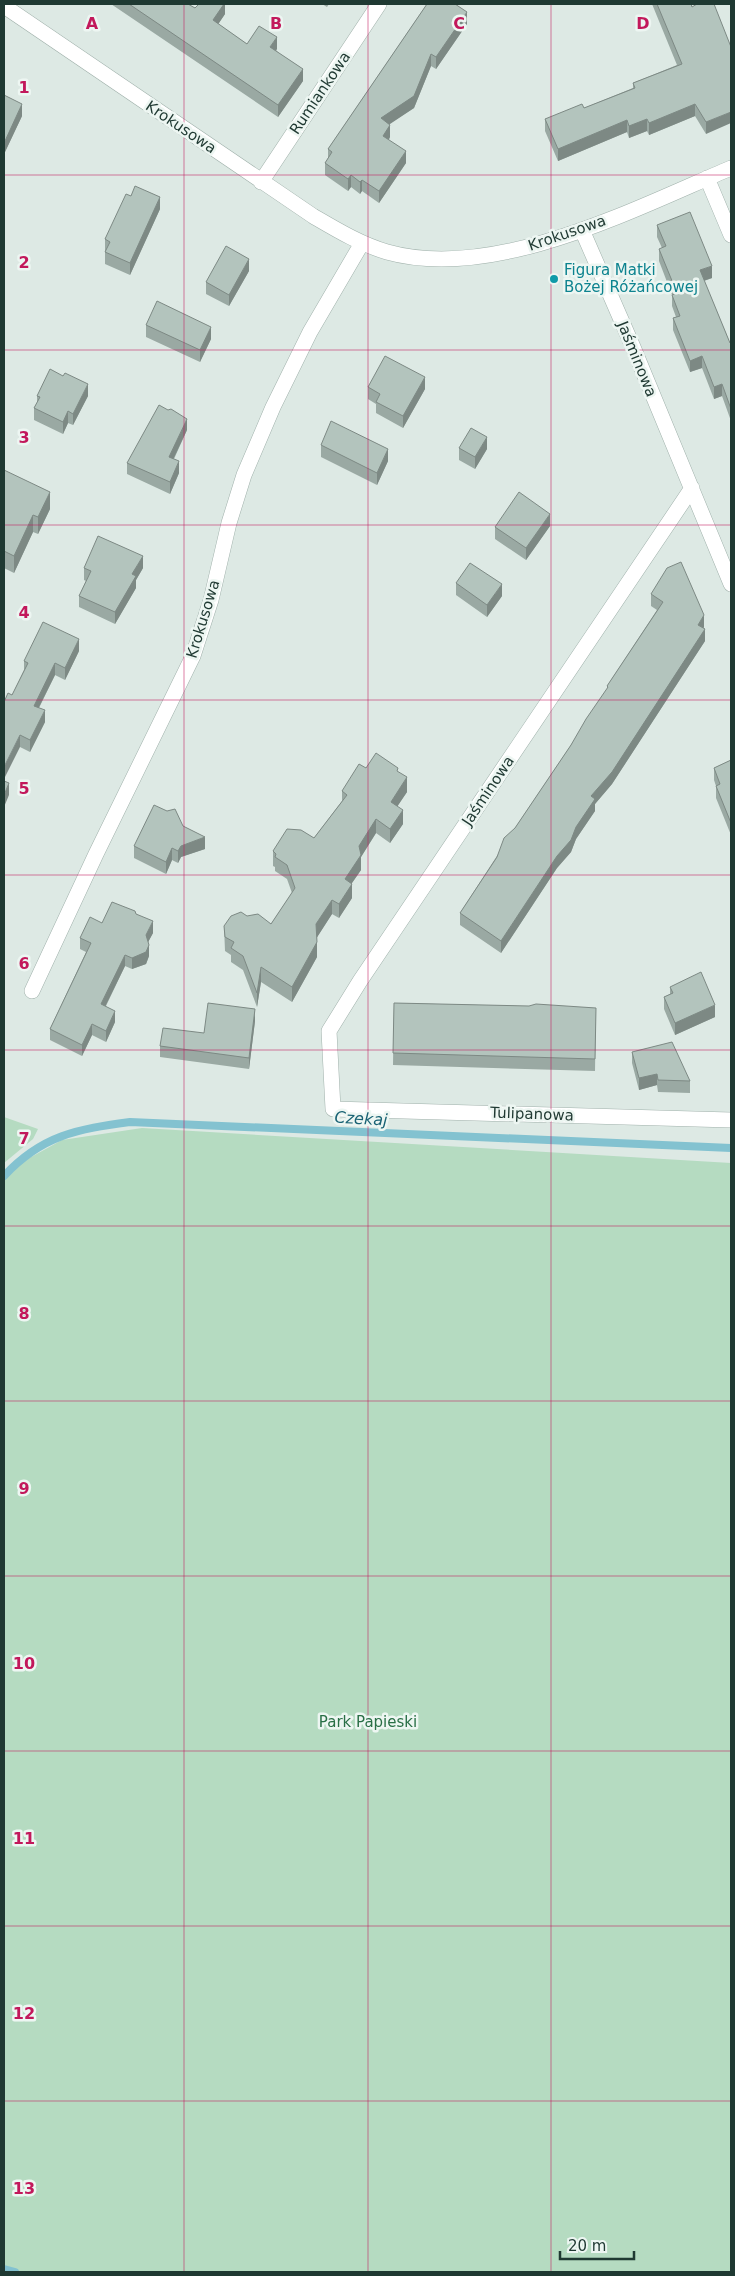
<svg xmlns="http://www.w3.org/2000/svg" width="735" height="2276" font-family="'DejaVu Sans',sans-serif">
  <rect width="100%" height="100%" fill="#dde9e4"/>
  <path fill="#b5dbc1" d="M 4,1117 L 38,1129 L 33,1139 L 4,1163 Z
    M 142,1128 L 731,1163 L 731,2272 L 4,2272 L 4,1172 L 62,1140 Z"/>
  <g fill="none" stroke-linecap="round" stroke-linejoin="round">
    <path stroke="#83c2d0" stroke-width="8" d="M 4,1176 C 42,1135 78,1129 130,1122 L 731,1148
      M 4,2269 L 15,2272"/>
    <defs>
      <path id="street" d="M 4,6 L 313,216 C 337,230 360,244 387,252 C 494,282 634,209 731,168
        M 707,178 L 731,235
        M 261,182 L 379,4
        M 582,230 L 633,347 L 731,584
        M 692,488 L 360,981 L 329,1031 L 333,1109 L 731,1120
        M 32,991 L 96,854 L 193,656 L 211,600 L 229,523 L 244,475 L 273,407 L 310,332 L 362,243"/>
    </defs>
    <use href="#street" stroke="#a0b1ab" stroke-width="16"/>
    <use href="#street" stroke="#fff" stroke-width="15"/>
  </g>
  <path fill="#9aa9a3" d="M 111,4 L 188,4 L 195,8 L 225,4 L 225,14 L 218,24 L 247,44 L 277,49 L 276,50 L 303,81 L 278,117 Z
    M 322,4 L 329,4 L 327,7 Z
    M 427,4 L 467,24 L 436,69 L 431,66 L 414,108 L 389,124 L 390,137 L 389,140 L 406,163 L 379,203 L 362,191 L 360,194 L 351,187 L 348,191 L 325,175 L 325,163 L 328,158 L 328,149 Z
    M 652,4 L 691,4 L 692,7 L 714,4 L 706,134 L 695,116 L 649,135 L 647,131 L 629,138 L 627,132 L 558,161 L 545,131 L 545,119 L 584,108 L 633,88 L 633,83 L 677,65 Z
    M 4,95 L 22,116 L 5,152 L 4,152 Z
    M 131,196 L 160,209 L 130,275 L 105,264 L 105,239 Z
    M 657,225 L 712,278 L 704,281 L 730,343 L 731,342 L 731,421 L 722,396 L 714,399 L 702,368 L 690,372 L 673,330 L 673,318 L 676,317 L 672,306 L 672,295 L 659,261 L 659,249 L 662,248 L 657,237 Z
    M 249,271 L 229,306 L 206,294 L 206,282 Z
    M 146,325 L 211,339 L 200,362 L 146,337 Z
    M 368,387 L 425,389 L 403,428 L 376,413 L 376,404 L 368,399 Z
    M 37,396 L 88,396 L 73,425 L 68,423 L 63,434 L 34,420 L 34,408 L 37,403 Z
    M 187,430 L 174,459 L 179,473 L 170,494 L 127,474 L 127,463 Z
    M 321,445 L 388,461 L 377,485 L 321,457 Z
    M 459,448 L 487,449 L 475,469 L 459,460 Z
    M 4,470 L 50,509 L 38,534 L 33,532 L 14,573 L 4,568 Z
    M 550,526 L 526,560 L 495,539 L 495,527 Z
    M 84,568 L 143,568 L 136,580 L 136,588 L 115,624 L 79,607 L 79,596 L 86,581 L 84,580 Z
    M 456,583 L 502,596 L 487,617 L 456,595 Z
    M 651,594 L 704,627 L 703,628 L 705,641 L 612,784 L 595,804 L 595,811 L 576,839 L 571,852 L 557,868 L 501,953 L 460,925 L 460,913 L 515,828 L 571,745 L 607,689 L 607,686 L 657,610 L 651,606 Z
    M 79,651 L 65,680 L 55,675 L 39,708 L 45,722 L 30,752 L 20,747 L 12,695 L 24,670 L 24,661 Z
    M 731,760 L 731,835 L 716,798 L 716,786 L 714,780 L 714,768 Z
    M 366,768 L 398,772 L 407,792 L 397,806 L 403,824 L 390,843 L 376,833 L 361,857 L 361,870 L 352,883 L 352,898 L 339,918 L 332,914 L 317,937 L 317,957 L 292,1002 L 261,982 L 257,1007 L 243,970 L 231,962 L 231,955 L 225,951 L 224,926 L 247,916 L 271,924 L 292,893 L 287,879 L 275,871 L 275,867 L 273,866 L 273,851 L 314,838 L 342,801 L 342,791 Z
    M 183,826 L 205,849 L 181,857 L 178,863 L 172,860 L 166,874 L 134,858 L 134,846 Z
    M 136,914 L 153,933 L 148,942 L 149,956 L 146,964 L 132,969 L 125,966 L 106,1006 L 115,1022 L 106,1042 L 92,1035 L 82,1056 L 50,1040 L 50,1029 L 86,952 L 80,949 L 80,938 L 102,923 Z
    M 670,987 L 715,1017 L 675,1035 L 664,1009 L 664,997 L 670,994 Z
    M 394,1003 L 596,1008 L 595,1071 L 393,1065 Z
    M 255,1021 L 249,1069 L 160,1057 L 160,1046 L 204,1033 Z
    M 632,1052 L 690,1081 L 690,1093 L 658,1092 L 657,1085 L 639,1090 L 632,1063 Z"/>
  <path fill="#7d8984" d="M 224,4 L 225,4 L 225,14 L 213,32 L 213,20 Z
    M 467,12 L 467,24 L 436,69 L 436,57 Z
    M 277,37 L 277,49 L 270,58 L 270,47 Z
    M 431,54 L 431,66 L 414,108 L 381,130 L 381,118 Z
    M 303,69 L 303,81 L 278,117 L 278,105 Z
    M 22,104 L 22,116 L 5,152 L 5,141 Z
    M 695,104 L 695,116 L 649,135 L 649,123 Z
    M 731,112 L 731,123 L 706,134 L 706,122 Z
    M 647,119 L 647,131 L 629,138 L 629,126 Z
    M 627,120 L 627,132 L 558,161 L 558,149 Z
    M 390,125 L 390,137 L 383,148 L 383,136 Z
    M 406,151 L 406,163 L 379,203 L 379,191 Z
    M 351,175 L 351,187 L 348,191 L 348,179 Z
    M 362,180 L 362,191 L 360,194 L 360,182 Z
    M 160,197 L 160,209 L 130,275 L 130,263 Z
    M 249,259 L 249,271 L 229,306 L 229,295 Z
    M 712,266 L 712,278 L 700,282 L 700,270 Z
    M 211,327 L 211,339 L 200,362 L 200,350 Z
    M 702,356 L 702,368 L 690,372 L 690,361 Z
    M 425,377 L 425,389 L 403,428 L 403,416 Z
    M 88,384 L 88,396 L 73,425 L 73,414 Z
    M 722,384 L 722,396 L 714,399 L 714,387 Z
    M 68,411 L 68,423 L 63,434 L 63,422 Z
    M 187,419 L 187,430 L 169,468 L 169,457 Z
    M 487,437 L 487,449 L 475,469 L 475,457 Z
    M 388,449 L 388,461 L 377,485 L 377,473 Z
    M 179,461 L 179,473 L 170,494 L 170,482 Z
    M 50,492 L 50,509 L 38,534 L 38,517 Z
    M 550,514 L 550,526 L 526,560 L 526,548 Z
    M 33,515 L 33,532 L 14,573 L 14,556 Z
    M 143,556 L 143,568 L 136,580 L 136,588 L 115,624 L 115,612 L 132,574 Z
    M 502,584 L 502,596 L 487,617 L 487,605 Z
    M 704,615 L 704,627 L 698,637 L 698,625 Z
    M 705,629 L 705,641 L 612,784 L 595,804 L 595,811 L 576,839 L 571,852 L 557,868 L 501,953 L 501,941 L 576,827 L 591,796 Z
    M 79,639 L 79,651 L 65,680 L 65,668 Z
    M 55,663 L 55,675 L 34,717 L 34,706 Z
    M 45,710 L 45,722 L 30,752 L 30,740 Z
    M 20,735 L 20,747 L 4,779 L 4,767 Z
    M 407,777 L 407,792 L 391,816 L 391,802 Z
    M 9,783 L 9,795 L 4,807 L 4,795 Z
    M 403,810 L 403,824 L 390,843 L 390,829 Z
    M 376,819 L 376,833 L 361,857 L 361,870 L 345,893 L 345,879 L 359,846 Z
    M 205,837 L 205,849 L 181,857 L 178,863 L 178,851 L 181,846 Z
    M 172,848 L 172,860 L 166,874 L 166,862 Z
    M 352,884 L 352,898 L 339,918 L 339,904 Z
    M 332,900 L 332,914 L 316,939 L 316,924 Z
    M 153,921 L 153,933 L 146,946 L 146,935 Z
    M 317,942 L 317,957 L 292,1002 L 292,987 Z
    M 149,945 L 149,956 L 146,964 L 132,969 L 132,958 Z
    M 125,955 L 125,966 L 101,1015 L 101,1004 Z
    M 261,967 L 261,982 L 257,1007 L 257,993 Z
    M 715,1005 L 715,1017 L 675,1035 L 675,1023 Z
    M 255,1009 L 255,1021 L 249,1069 L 249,1058 Z
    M 115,1011 L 115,1022 L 106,1042 L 106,1031 Z
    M 92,1024 L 92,1035 L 82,1056 L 82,1045 Z
    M 657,1074 L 657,1085 L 639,1090 L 639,1078 Z"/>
  <path fill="#b3c4bd" stroke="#7d8984" d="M 129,4 L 188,4 L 195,8 L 199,4 L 224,4 L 213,20 L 247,44 L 259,26 L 277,37 L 270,47 L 303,69 L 278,105 Z
    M 427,4 L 455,4 L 467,12 L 436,57 L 431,54 L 414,96 L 381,118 L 390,125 L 383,136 L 406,151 L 379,191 L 362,180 L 360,182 L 351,175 L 348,179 L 325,163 L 332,152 L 328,149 Z
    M 657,4 L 691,4 L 692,7 L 697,4 L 714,4 L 731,47 L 731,112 L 706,122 L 695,104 L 649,123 L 647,119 L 629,126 L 627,120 L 558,149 L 545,119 L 582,104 L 584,108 L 635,88 L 633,83 L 682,64 Z
    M 4,95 L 22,104 L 5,141 L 4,140 Z
    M 135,186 L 160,197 L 130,263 L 105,252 L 110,242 L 105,239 L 126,194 L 131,196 Z
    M 690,212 L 712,266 L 700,270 L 730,343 L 731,342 L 731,409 L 722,384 L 714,387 L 702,356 L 690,361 L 673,318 L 680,316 L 672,295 L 677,293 L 659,249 L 666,246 L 657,225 Z
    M 226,246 L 249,259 L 229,295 L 206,282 Z
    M 157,301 L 211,327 L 200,350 L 146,325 Z
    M 385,356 L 425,377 L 403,416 L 376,402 L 380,394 L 368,387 Z
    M 50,369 L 63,376 L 65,373 L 88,384 L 73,414 L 68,411 L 63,422 L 34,408 L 40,397 L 37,396 Z
    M 159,405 L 168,410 L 171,409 L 187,419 L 169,457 L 179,461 L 170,482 L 127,463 Z
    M 331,421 L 388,449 L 377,473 L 321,445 Z
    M 471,428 L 487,437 L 475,457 L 459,448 Z
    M 4,470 L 50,492 L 38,517 L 33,515 L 14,556 L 4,551 Z
    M 519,492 L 550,514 L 526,548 L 495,527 Z
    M 98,536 L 143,556 L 132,574 L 136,576 L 115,612 L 79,596 L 91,571 L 84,568 Z
    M 681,562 L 704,615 L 698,625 L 705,629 L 612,772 L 591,796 L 595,799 L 576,827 L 571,840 L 557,856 L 501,941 L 460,913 L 497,857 L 504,838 L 515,828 L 571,745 L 586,719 L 608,687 L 607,686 L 663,602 L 651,594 L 667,568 Z
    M 470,563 L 502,584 L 487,605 L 456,583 Z
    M 43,622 L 79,639 L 65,668 L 55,663 L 34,706 L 45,710 L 30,740 L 20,735 L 4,767 L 4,702 L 8,693 L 12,695 L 28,663 L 24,661 Z
    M 376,753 L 398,768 L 397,771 L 407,777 L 391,802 L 403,810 L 390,829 L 376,819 L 359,846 L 361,855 L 345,879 L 352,884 L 339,904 L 332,900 L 316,924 L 317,942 L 292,987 L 261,967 L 257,993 L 243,956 L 231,948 L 234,942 L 225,937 L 224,926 L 231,916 L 241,912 L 247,916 L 258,914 L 271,924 L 295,888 L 287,865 L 275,857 L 276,854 L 273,851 L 287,829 L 301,830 L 314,838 L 347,795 L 342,791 L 359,764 L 366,768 Z
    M 731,760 L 731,823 L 716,786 L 720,784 L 714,768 Z
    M 4,781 L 9,783 L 4,795 Z
    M 154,805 L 167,811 L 175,809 L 183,826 L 205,837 L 181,846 L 178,851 L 172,848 L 166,862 L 134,846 Z
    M 112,902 L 135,911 L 136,914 L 153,921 L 146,935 L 149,945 L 146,952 L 132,958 L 125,955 L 101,1004 L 115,1011 L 106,1031 L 92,1024 L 82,1045 L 50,1029 L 91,943 L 80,938 L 90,917 L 102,923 Z
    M 701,972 L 715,1005 L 675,1023 L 664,997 L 673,993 L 670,987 Z
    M 208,1003 L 255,1009 L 249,1058 L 160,1046 L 163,1028 L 204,1033 Z
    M 394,1003 L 529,1006 L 536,1004 L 596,1008 L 595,1059 L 393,1053 Z
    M 672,1042 L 690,1081 L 658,1080 L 657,1074 L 639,1078 L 632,1052 Z"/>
  <path fill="none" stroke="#c2185b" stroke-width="1" stroke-opacity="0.55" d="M 184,4 L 184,2272M 368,4 L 368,2272M 551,4 L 551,2272M 4,175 L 731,175M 4,350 L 731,350M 4,525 L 731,525M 4,700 L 731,700M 4,875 L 731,875M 4,1050 L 731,1050M 4,1226 L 731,1226M 4,1401 L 731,1401M 4,1576 L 731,1576M 4,1751 L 731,1751M 4,1926 L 731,1926M 4,2101 L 731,2101"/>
  <circle fill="#0f9aa8" stroke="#edf6f2" stroke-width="2" cx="554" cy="279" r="5"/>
  <g text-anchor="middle" stroke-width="5" stroke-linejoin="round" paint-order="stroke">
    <g font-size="15" fill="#1f3932" stroke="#edf6f2">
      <text transform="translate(320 93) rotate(-56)" y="5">Rumiankowa</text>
      <text transform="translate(181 127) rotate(34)" y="5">Krokusowa</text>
      <text transform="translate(567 233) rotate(-19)" y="5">Krokusowa</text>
      <text transform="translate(637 359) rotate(68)" y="5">Jaśminowa</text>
      <text transform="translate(203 619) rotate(-73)" y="5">Krokusowa</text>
      <text transform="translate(488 791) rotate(-56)" y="5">Jaśminowa</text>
      <text transform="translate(532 1114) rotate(2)" y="5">Tulipanowa</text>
    </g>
    <g font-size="15" fill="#0d838f" stroke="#edf6f2" text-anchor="start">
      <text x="564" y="275">Figura Matki<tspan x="564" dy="17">Bożej Różańcowej</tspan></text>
    </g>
    <g font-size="15" fill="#296f46" stroke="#edf6f2">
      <text x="368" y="1727">Park Papieski</text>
    </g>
    <g font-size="16" font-style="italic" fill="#196274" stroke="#edf6f2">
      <text transform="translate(361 1118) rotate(3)" y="6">Czekaj</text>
    </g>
  </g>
  <g font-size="16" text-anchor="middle" font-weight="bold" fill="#c2185b" stroke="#edf6f2" stroke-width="5" stroke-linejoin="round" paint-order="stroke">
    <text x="92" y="29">A</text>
    <text x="276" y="29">B</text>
    <text x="459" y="29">C</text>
    <text x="643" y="29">D</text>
    <text x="24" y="93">1</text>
    <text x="24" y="268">2</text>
    <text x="24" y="443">3</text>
    <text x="24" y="618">4</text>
    <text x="24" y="794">5</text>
    <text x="24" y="969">6</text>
    <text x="24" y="1144">7</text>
    <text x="24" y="1319">8</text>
    <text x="24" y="1494">9</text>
    <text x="24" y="1669">10</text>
    <text x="24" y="1844">11</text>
    <text x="24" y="2019">12</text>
    <text x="24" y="2194">13</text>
  </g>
  <rect width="735" height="2276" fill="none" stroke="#1f3932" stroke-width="10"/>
  <path d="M560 2251v8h74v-8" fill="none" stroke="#1f3932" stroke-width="2.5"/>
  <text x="568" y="2251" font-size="15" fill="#1f3932" stroke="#edf6f2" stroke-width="4" paint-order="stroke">20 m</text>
</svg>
